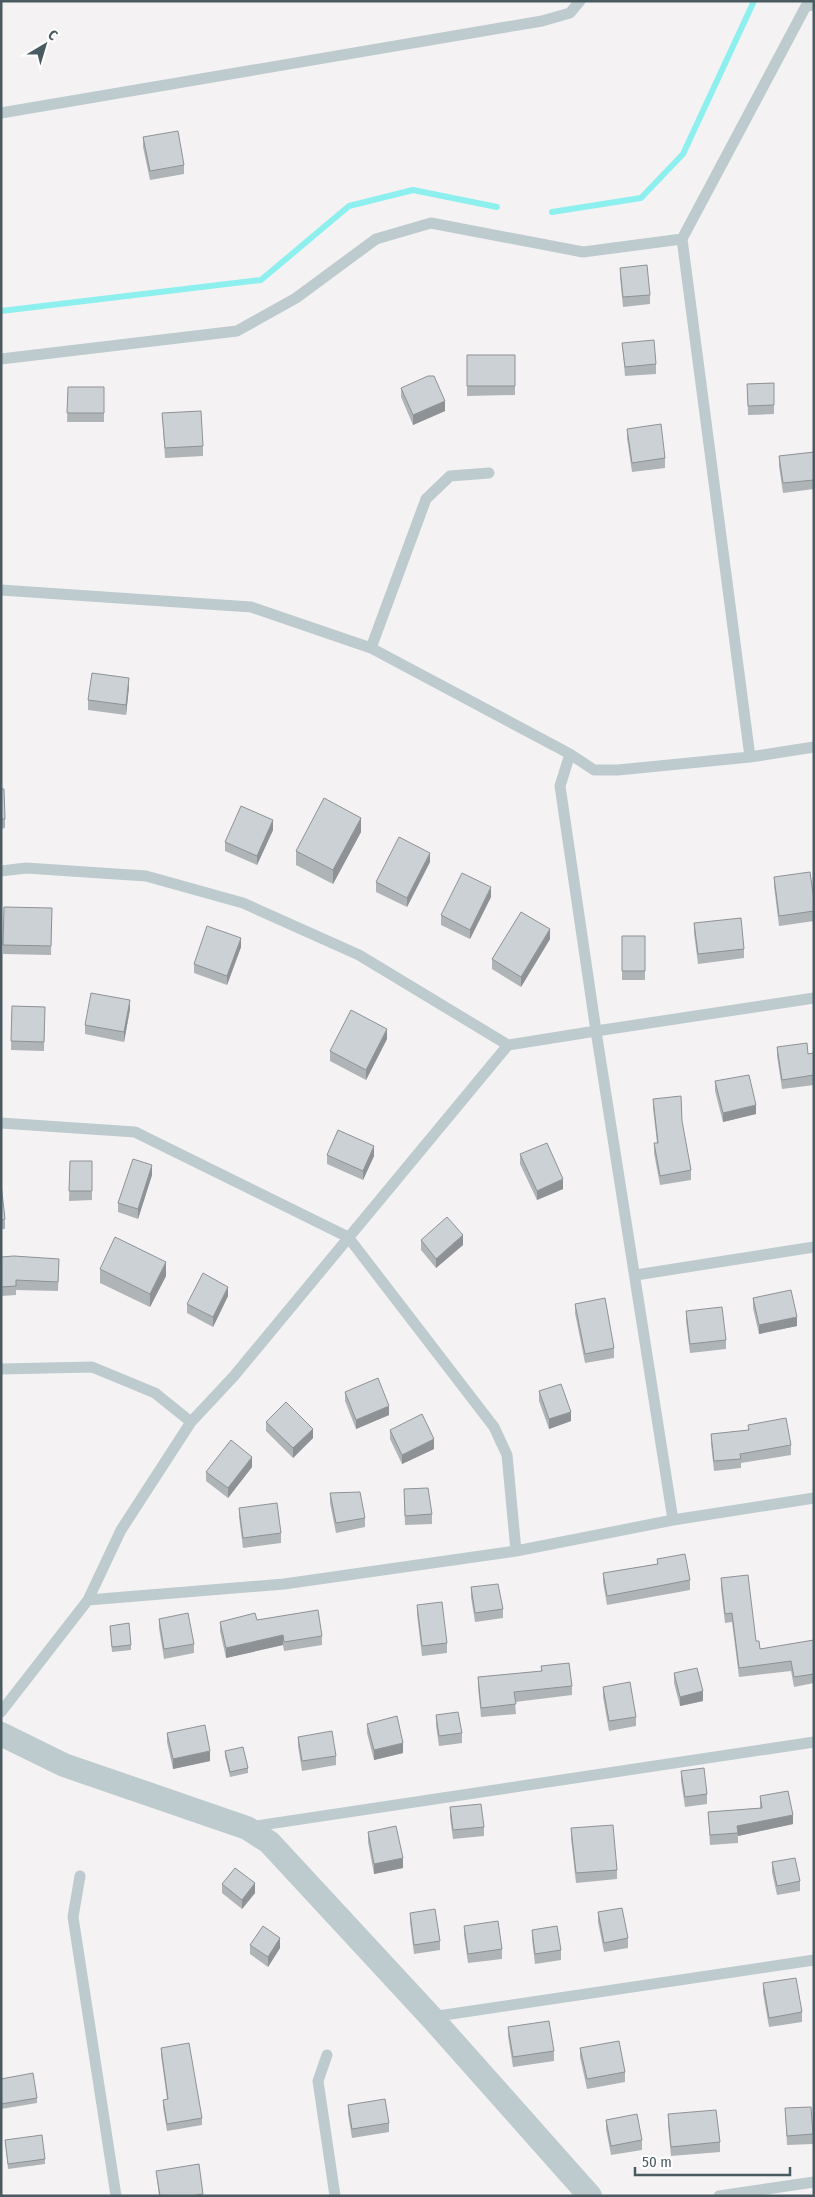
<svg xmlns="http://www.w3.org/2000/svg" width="815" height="2197" font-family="'Fira Sans Condensed',sans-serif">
  <rect width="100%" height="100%" fill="#f5f2f3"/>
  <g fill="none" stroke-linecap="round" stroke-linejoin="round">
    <path stroke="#8df0ef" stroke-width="6" d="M 552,212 L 641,198 L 683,154 L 754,1
      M 1,311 L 261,280 L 349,206 L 413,190 L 497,207"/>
    <path stroke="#bdcbcf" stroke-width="11" d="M 1,113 L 542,21 L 570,13 L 580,1
      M 682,239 L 750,757
      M 1,359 L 237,331 L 296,298 L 376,239 L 431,223 L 583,252 L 682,239 L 806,6 L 814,5
      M 1,590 L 251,607 L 371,648 L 570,754 L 594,770 L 618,770 L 750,757 L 814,747
      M 371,648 L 426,499 L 450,476 L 489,473
      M 1,871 L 26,868 L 146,876 L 243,903 L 359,955 L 508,1045
      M 1,1123 L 135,1132 L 348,1237 L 494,1427 L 507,1455 L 516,1551
      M 636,1275 L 814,1247
      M 1,1369 L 92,1367 L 155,1393 L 191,1422
      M 673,1520 L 596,1031 L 814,998
      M 88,1600 L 121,1530 L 191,1422 L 234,1376 L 508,1045 L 596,1031 L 560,786 L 570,754
      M 1,1712 L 88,1600 L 284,1584 L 516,1551 L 673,1520 L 814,1498
      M 249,1827 L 814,1742
      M 80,1876 L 73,1917 L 116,2196
      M 431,2017 L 814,1960
      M 327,2055 L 318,2081 L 335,2196
      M 719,2196 L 814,2182"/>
    <path stroke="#bdcbcf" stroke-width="24" d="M 1,1734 L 64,1765 L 247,1828 L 269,1842 L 431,2017 L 590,2196"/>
  </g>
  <path fill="#afb4b7" d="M 143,137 L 184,165 L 184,174 L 150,180 L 143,147 Z
    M 620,268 L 650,295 L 650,304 L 623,307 L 620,277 Z
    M 622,343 L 656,364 L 656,374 L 625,376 Z
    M 467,355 L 515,355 L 515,395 L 467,396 Z
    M 774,383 L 774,414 L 748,415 L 747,384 Z
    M 68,387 L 104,387 L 104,422 L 67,422 Z
    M 401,388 L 445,411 L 413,425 L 401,397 Z
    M 162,413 L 203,446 L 203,456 L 165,458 Z
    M 627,429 L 665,458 L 665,468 L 632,472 L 627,438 Z
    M 814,452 L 814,489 L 783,493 L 779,466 L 779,456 Z
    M 129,687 L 126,715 L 88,710 L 88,700 Z
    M 1,789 L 5,819 L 5,828 L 1,829 Z
    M 273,830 L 257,865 L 225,851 L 225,842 Z
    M 361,832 L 333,884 L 296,865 L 296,851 Z
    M 430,862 L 407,907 L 376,892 L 376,882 Z
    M 774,877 L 814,900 L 814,921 L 779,926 L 774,886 Z
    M 491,897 L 470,939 L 441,925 L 441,915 Z
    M 52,908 L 51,955 L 3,954 L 3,945 Z
    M 694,923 L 744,949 L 744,958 L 698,964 L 694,933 Z
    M 622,936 L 645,936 L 645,980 L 622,980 Z
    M 550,939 L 521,987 L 492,969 L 492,959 Z
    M 241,947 L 227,985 L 194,973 L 194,964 Z
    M 12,1006 L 45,1007 L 44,1051 L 11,1050 Z
    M 130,1009 L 124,1042 L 85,1034 L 85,1025 Z
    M 387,1039 L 366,1080 L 330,1061 L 330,1051 Z
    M 777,1047 L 808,1054 L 814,1053 L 814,1085 L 782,1089 L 777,1056 Z
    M 715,1081 L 756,1114 L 723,1122 L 715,1091 Z
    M 653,1099 L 691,1170 L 691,1180 L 660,1185 L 654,1153 L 654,1143 L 657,1143 L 653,1108 Z
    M 520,1154 L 563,1189 L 537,1200 L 520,1164 Z
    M 327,1155 L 374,1156 L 363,1180 L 327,1164 Z
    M 70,1161 L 92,1161 L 92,1200 L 69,1201 Z
    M 152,1175 L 138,1219 L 118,1212 L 118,1203 Z
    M 1,1184 L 5,1219 L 5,1229 L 1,1229 Z
    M 421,1240 L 463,1245 L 436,1268 L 421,1250 Z
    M 1,1257 L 59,1259 L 58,1291 L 16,1290 L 16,1295 L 1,1296 Z
    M 100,1269 L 166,1276 L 150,1307 L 100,1283 Z
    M 228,1296 L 213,1327 L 187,1313 L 187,1304 Z
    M 753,1298 L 797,1326 L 759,1334 L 753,1308 Z
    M 575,1304 L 614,1348 L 614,1358 L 585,1363 L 575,1313 Z
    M 686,1311 L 726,1340 L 726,1349 L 690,1353 L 686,1321 Z
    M 539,1391 L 571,1421 L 549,1429 L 539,1401 Z
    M 345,1392 L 389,1415 L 356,1429 L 345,1401 Z
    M 266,1422 L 313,1438 L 293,1458 L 266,1431 Z
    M 748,1425 L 791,1445 L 791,1455 L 741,1463 L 741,1468 L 714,1471 L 711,1444 L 711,1434 L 748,1430 Z
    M 390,1430 L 434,1449 L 402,1464 L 390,1439 Z
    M 252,1467 L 228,1498 L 206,1481 L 206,1472 Z
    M 404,1489 L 432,1514 L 432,1524 L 405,1525 Z
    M 330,1493 L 365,1518 L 365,1527 L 336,1533 L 330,1503 Z
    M 239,1508 L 281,1533 L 281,1543 L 243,1548 L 239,1517 Z
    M 657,1559 L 690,1580 L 690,1590 L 607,1605 L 603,1582 L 603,1573 L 657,1564 Z
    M 721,1578 L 760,1649 L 814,1640 L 814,1683 L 794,1687 L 791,1671 L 739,1677 L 732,1622 L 725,1623 L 721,1588 Z
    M 471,1587 L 503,1609 L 503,1618 L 475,1622 L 471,1597 Z
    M 417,1605 L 447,1643 L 447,1653 L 422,1656 L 417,1614 Z
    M 159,1619 L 194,1644 L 194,1653 L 164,1659 L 159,1628 Z
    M 257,1620 L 322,1636 L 322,1645 L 284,1651 L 283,1645 L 226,1658 L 220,1631 L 220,1622 Z
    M 110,1626 L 131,1645 L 131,1650 L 112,1652 Z
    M 541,1666 L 572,1686 L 572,1695 L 515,1702 L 516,1714 L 481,1717 L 478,1687 L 478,1677 L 541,1671 Z
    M 674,1673 L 703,1701 L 680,1706 L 674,1683 Z
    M 603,1687 L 636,1717 L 636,1726 L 609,1731 L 603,1697 Z
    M 436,1715 L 462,1733 L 462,1743 L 439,1746 L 436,1725 Z
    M 367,1724 L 403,1753 L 374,1760 L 367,1733 Z
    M 167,1733 L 210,1761 L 173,1769 L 167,1742 Z
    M 298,1737 L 336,1756 L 336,1765 L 302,1771 L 298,1746 Z
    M 225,1751 L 248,1768 L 248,1773 L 230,1777 L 225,1756 Z
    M 681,1771 L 707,1794 L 707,1804 L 685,1807 L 681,1780 Z
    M 760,1796 L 793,1824 L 738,1836 L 738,1843 L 710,1845 L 708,1812 L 760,1808 Z
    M 450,1807 L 484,1827 L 484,1836 L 453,1839 L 450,1817 Z
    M 571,1828 L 617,1870 L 617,1879 L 576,1883 L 571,1838 Z
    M 368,1832 L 403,1868 L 374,1874 L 368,1842 Z
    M 772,1862 L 800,1881 L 800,1891 L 777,1895 L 772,1872 Z
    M 222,1884 L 255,1893 L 242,1909 L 222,1893 Z
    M 598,1912 L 628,1938 L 628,1948 L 604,1952 L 598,1922 Z
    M 410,1913 L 440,1941 L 440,1950 L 414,1954 L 410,1922 Z
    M 464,1926 L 502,1949 L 502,1959 L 468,1963 L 464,1935 Z
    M 532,1930 L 561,1950 L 561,1960 L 535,1964 L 532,1939 Z
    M 250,1945 L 280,1948 L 268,1967 L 250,1954 Z
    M 763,1983 L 802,2012 L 802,2022 L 769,2027 L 763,1993 Z
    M 508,2027 L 554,2051 L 554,2061 L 513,2067 L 508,2036 Z
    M 161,2048 L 202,2118 L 202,2125 L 167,2131 L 163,2107 L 163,2100 L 167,2099 L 161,2055 Z
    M 580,2048 L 625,2072 L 625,2082 L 587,2089 L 580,2057 Z
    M 1,2079 L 37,2098 L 37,2103 L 1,2109 Z
    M 348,2105 L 389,2123 L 389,2132 L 352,2138 L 348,2114 Z
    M 785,2108 L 813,2134 L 813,2144 L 787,2145 Z
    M 668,2114 L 720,2142 L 720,2152 L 671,2156 L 668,2124 Z
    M 606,2120 L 642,2140 L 642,2150 L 611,2155 L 606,2129 Z
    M 5,2140 L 45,2159 L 45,2164 L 8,2169 Z
    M 156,2171 L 203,2194 L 203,2196 L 159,2196 Z"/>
  <path fill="#8f9295" d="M 445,401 L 445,411 L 413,425 L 413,415 Z
    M 129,678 L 129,687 L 126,715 L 126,705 Z
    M 361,818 L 361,832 L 333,884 L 333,870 Z
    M 273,820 L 273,830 L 257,865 L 257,856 Z
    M 430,853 L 430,862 L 407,907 L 407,898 Z
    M 491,887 L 491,897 L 470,939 L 470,930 Z
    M 550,929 L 550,939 L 521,987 L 521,977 Z
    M 241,938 L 241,947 L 227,985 L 227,976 Z
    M 130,1000 L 130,1009 L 124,1042 L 124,1032 Z
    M 387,1029 L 387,1039 L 366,1080 L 366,1070 Z
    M 756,1105 L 756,1114 L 723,1122 L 723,1113 Z
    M 374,1146 L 374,1156 L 363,1180 L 363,1171 Z
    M 152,1165 L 152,1175 L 138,1219 L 138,1209 Z
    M 563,1179 L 563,1189 L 537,1200 L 537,1191 Z
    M 463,1235 L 463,1245 L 436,1268 L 436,1259 Z
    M 166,1262 L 166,1276 L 150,1307 L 150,1294 Z
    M 228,1287 L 228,1296 L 213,1327 L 213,1317 Z
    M 797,1317 L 797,1326 L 759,1334 L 759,1325 Z
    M 389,1406 L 389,1415 L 356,1429 L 356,1420 Z
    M 571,1412 L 571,1421 L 549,1429 L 549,1419 Z
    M 313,1429 L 313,1438 L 293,1458 L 293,1448 Z
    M 434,1439 L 434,1449 L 402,1464 L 402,1455 Z
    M 252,1457 L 252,1467 L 228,1498 L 228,1488 Z
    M 283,1635 L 283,1645 L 226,1658 L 226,1648 Z
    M 703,1691 L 703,1701 L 680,1706 L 680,1697 Z
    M 403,1743 L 403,1753 L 374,1760 L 374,1750 Z
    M 210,1751 L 210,1761 L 173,1769 L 173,1759 Z
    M 793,1815 L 793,1824 L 738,1836 L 737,1826 Z
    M 403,1858 L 403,1868 L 374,1874 L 374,1864 Z
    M 255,1883 L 255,1893 L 242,1909 L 242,1900 Z
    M 280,1938 L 280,1948 L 268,1967 L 268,1957 Z"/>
  <path fill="#ccd1d5" stroke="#8f9295" d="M 178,131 L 184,165 L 150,171 L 143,137 Z
    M 647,265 L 650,295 L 623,297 L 620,268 Z
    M 654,340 L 656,364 L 625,367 L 622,343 Z
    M 467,355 L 515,355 L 515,386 L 467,386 Z
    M 428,376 L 434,376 L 445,401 L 413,415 L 401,388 Z
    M 774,383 L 774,405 L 748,406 L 747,384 Z
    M 68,387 L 104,387 L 104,413 L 67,413 Z
    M 201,411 L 203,446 L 165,448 L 162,413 Z
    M 661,424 L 665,458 L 632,463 L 627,429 Z
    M 814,452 L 814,480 L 783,483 L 779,456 Z
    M 92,673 L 129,678 L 126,705 L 88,700 Z
    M 1,789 L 4,789 L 5,819 L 1,819 Z
    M 324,798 L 361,818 L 333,870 L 296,851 Z
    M 241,806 L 273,820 L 257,856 L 225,842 Z
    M 399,837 L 430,853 L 407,898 L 376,882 Z
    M 810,872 L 814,900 L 814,911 L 779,916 L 774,877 Z
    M 462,873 L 491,887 L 470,930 L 441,915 Z
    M 4,907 L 52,908 L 51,946 L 3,945 Z
    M 521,912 L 550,929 L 521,977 L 492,959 Z
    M 741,918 L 744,949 L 698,954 L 694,923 Z
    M 207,926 L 241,938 L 227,976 L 194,964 Z
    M 622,936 L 645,936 L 645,971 L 622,971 Z
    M 91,993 L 130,1000 L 124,1032 L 85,1025 Z
    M 12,1006 L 45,1007 L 44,1042 L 11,1041 Z
    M 351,1010 L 387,1029 L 366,1070 L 330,1051 Z
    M 807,1043 L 808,1054 L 814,1053 L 814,1075 L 782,1080 L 777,1047 Z
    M 749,1075 L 756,1105 L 723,1113 L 715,1081 Z
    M 681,1096 L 682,1121 L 691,1170 L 660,1176 L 654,1143 L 658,1143 L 653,1099 Z
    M 338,1130 L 374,1146 L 363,1171 L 327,1155 Z
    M 547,1143 L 563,1179 L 537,1191 L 520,1154 Z
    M 133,1159 L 152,1165 L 138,1209 L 118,1203 Z
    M 70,1161 L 92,1161 L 92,1191 L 69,1191 Z
    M 1,1184 L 5,1219 L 1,1220 Z
    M 447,1217 L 463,1235 L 436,1259 L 421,1240 Z
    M 115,1237 L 166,1262 L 150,1294 L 100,1269 Z
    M 14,1256 L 59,1259 L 58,1282 L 16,1280 L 16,1286 L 1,1287 L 1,1257 Z
    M 203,1273 L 228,1287 L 213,1317 L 187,1304 Z
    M 791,1290 L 797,1317 L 759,1325 L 753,1298 Z
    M 605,1298 L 614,1348 L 585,1354 L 575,1304 Z
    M 722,1307 L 726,1340 L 690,1344 L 686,1311 Z
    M 378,1378 L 389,1406 L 356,1420 L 345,1392 Z
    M 561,1384 L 571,1412 L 549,1419 L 539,1391 Z
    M 286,1402 L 313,1429 L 293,1448 L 266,1422 Z
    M 422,1414 L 434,1439 L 402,1455 L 390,1430 Z
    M 786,1418 L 791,1445 L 740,1454 L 741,1459 L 714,1461 L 711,1434 L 749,1430 L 748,1425 Z
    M 231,1440 L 252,1457 L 228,1488 L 206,1472 Z
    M 428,1488 L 432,1514 L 405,1516 L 404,1489 Z
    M 360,1492 L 365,1518 L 336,1523 L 330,1493 Z
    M 277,1503 L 281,1533 L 243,1538 L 239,1508 Z
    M 685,1554 L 690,1580 L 607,1596 L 603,1573 L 658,1564 L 657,1559 Z
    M 748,1575 L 756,1641 L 759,1641 L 760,1649 L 814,1640 L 814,1674 L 794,1677 L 791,1661 L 739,1668 L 732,1613 L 725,1614 L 721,1578 Z
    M 498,1584 L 503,1609 L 475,1613 L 471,1587 Z
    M 442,1602 L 447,1643 L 422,1646 L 417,1605 Z
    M 318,1610 L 322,1636 L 284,1642 L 283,1635 L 226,1648 L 220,1622 L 255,1613 L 257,1620 Z
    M 188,1613 L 194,1644 L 164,1649 L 159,1619 Z
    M 129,1623 L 131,1645 L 112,1647 L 110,1626 Z
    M 569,1663 L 572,1686 L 514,1692 L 516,1704 L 481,1708 L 478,1677 L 542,1671 L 541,1666 Z
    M 697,1668 L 703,1691 L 680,1697 L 674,1673 Z
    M 630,1682 L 636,1717 L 609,1721 L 603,1687 Z
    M 458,1712 L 462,1733 L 439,1736 L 436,1715 Z
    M 397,1716 L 403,1743 L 374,1750 L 367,1724 Z
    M 205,1725 L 210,1751 L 173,1759 L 167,1733 Z
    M 332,1731 L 336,1756 L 302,1761 L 298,1737 Z
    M 243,1747 L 248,1768 L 230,1772 L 225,1751 Z
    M 704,1768 L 707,1794 L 685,1797 L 681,1771 Z
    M 788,1791 L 793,1815 L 737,1826 L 738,1833 L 710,1835 L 708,1812 L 762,1808 L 760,1796 Z
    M 481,1804 L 484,1827 L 453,1830 L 450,1807 Z
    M 613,1825 L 617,1870 L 576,1873 L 571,1828 Z
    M 396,1826 L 403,1858 L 374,1864 L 368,1832 Z
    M 795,1858 L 800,1881 L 777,1886 L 772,1862 Z
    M 235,1868 L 255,1883 L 242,1900 L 222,1884 Z
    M 622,1908 L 628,1938 L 604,1943 L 598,1912 Z
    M 435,1909 L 440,1941 L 414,1945 L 410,1913 Z
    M 498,1921 L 502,1949 L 468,1954 L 464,1926 Z
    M 263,1926 L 280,1938 L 268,1957 L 250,1945 Z
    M 557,1926 L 561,1950 L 535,1954 L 532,1930 Z
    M 796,1978 L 802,2012 L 769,2018 L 763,1983 Z
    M 549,2021 L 554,2051 L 513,2057 L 508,2027 Z
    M 619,2041 L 625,2072 L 587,2079 L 580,2048 Z
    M 189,2043 L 202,2118 L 167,2124 L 163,2100 L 168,2099 L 161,2048 Z
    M 33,2073 L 37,2098 L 1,2104 L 1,2079 Z
    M 385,2099 L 389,2123 L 352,2129 L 348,2105 Z
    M 811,2107 L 813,2134 L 787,2136 L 785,2108 Z
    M 716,2110 L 720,2142 L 671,2147 L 668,2114 Z
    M 637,2114 L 642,2140 L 611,2146 L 606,2120 Z
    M 42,2135 L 45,2159 L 8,2164 L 5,2140 Z
    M 199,2164 L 203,2194 L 192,2196 L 160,2196 L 156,2171 Z"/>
  <rect width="815" height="2197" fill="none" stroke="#495b61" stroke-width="5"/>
  <g transform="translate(45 45) rotate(38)" stroke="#ffffff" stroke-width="4" paint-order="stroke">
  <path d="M0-4L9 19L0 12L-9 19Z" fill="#495b61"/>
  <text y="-8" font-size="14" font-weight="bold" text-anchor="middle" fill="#495b61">С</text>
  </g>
  <path d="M635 2167v8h155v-8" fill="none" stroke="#495b61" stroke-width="2.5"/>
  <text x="642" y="2167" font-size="15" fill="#495b61" stroke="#ffffff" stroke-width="4" paint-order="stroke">50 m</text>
</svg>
